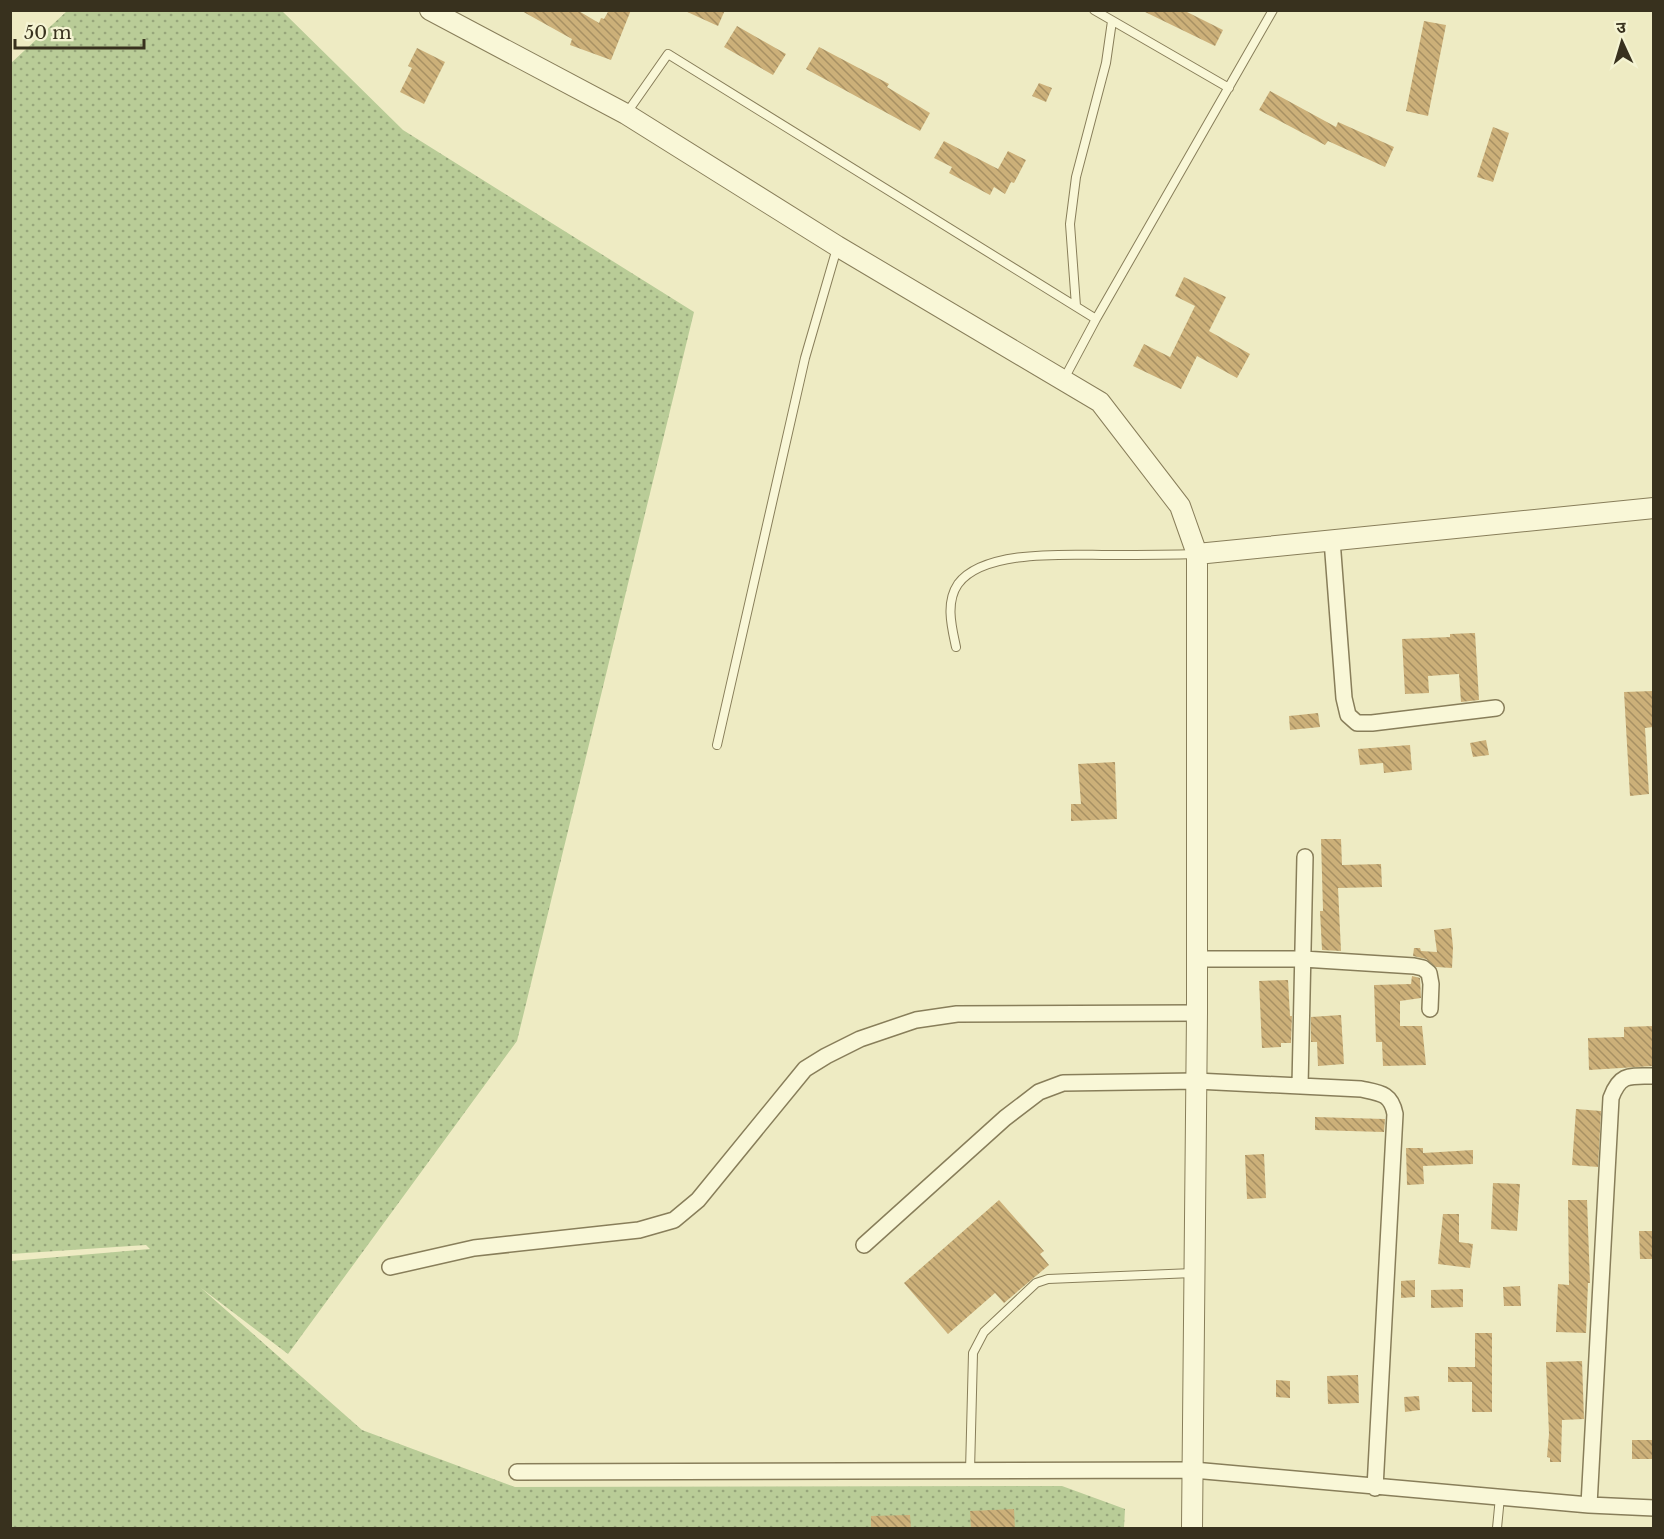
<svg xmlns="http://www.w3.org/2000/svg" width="1664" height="1539" font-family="'Libre Baskerville','Noto Sans Devanagari',serif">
  <defs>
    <pattern id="grass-dots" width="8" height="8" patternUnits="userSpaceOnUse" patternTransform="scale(1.5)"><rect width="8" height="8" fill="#b9cc97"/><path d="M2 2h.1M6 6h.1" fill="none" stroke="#97a67b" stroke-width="1.8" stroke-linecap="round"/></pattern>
    <pattern id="building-back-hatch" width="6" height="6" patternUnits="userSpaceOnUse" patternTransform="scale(1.5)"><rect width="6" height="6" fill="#ccb079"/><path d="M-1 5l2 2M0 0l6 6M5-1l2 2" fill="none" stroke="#a79063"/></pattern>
  </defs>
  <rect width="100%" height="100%" fill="#eeebc3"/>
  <path fill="url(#grass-dots)" d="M 67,11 L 282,11 L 403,130 L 694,312 L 517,1041 L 288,1354 L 201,1288 L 362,1430 L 515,1487 L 1062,1486 L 1125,1509 L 1124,1528 L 11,1528 L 11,1261 L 150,1249 L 146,1245 L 11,1254 L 10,64 Z"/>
  <path fill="url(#building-back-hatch)" d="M 520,10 L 577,10 L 599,23 L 601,18 L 604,19 L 609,10 L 631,10 L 611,60 L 570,45 L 572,39 Z
    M 683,10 L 725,10 L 718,26 Z
    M 1141,10 L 1183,10 L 1223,30 L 1215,46 Z
    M 1424,21 L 1446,25 L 1428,116 L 1406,111 Z
    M 737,26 L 786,54 L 773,75 L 724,47 Z
    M 819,47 L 889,84 L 887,87 L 930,113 L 920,131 L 806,69 Z
    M 417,48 L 445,62 L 424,104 L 400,92 L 412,68 L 408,66 Z
    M 1039,83 L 1052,88 L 1046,102 L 1032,96 Z
    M 1270,91 L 1336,127 L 1338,122 L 1394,147 L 1385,167 L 1328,141 L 1325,145 L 1259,110 Z
    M 1493,127 L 1509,133 L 1493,182 L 1477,177 Z
    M 944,141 L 998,169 L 1008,151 L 1026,160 L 1014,183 L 1011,182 L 1005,194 L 994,187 L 990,195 L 949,173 L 952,167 L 934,158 Z
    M 1184,277 L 1226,297 L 1209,331 L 1250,354 L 1237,378 L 1197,356 L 1181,389 L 1133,366 L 1144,344 L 1170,357 L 1195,306 L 1175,296 Z
    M 1475,633 L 1479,700 L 1461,702 L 1459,674 L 1428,676 L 1429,693 L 1405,694 L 1402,639 L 1450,637 L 1450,634 Z
    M 1653,691 L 1653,727 L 1645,728 L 1649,794 L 1630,796 L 1624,692 Z
    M 1318,713 L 1320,727 L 1290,730 L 1289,716 Z
    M 1486,740 L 1489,755 L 1473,757 L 1470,743 Z
    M 1410,745 L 1412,770 L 1384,773 L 1383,763 L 1360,765 L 1358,749 Z
    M 1115,762 L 1117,819 L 1071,821 L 1071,804 L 1081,804 L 1078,764 Z
    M 1321,839 L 1341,839 L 1342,865 L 1381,864 L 1382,887 L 1338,888 L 1341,951 L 1322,950 L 1320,911 L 1323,911 Z
    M 1451,928 L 1453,947 L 1452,968 L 1436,967 L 1426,959 L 1413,956 L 1414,948 L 1420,948 L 1421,951 L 1437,952 L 1434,930 Z
    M 1412,976 L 1420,978 L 1421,998 L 1400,1001 L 1400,1026 L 1422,1026 L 1426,1065 L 1383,1066 L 1382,1042 L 1376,1042 L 1374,985 L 1411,984 Z
    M 1288,980 L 1290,1016 L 1292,1016 L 1291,1043 L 1281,1043 L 1281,1047 L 1262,1048 L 1259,981 Z
    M 1341,1015 L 1344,1064 L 1318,1066 L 1317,1042 L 1311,1042 L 1311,1017 Z
    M 1653,1026 L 1653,1066 L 1589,1070 L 1588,1038 L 1624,1037 L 1624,1027 Z
    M 1576,1109 L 1601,1111 L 1598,1167 L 1572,1165 Z
    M 1315,1117 L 1385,1119 L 1384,1132 L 1315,1130 Z
    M 1406,1148 L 1423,1148 L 1423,1153 L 1473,1150 L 1473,1164 L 1423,1166 L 1424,1184 L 1407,1185 Z
    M 1264,1154 L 1266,1198 L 1247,1199 L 1245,1155 Z
    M 1493,1183 L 1520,1184 L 1517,1231 L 1491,1229 Z
    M 999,1200 L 1044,1251 L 1040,1254 L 1049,1265 L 1004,1303 L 995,1293 L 948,1334 L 904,1283 Z
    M 1568,1200 L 1587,1200 L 1590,1283 L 1588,1283 L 1586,1333 L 1556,1332 L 1558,1284 L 1569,1285 Z
    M 1443,1214 L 1459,1214 L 1459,1242 L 1473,1244 L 1470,1268 L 1438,1264 Z
    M 1639,1231 L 1653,1231 L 1653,1259 L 1640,1259 Z
    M 1415,1280 L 1415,1297 L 1401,1298 L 1401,1281 Z
    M 1520,1286 L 1521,1306 L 1504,1306 L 1503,1287 Z
    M 1463,1289 L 1463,1307 L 1431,1308 L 1431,1290 Z
    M 1475,1333 L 1492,1333 L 1492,1412 L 1472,1412 L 1472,1382 L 1448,1382 L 1448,1367 L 1475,1367 Z
    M 1582,1361 L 1584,1419 L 1562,1420 L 1561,1462 L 1550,1462 L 1550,1458 L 1547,1457 L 1549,1434 L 1546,1362 Z
    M 1358,1375 L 1359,1403 L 1328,1404 L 1327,1376 Z
    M 1276,1380 L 1290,1381 L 1290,1398 L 1276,1397 Z
    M 1419,1396 L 1420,1410 L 1405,1412 L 1404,1397 Z
    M 1632,1440 L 1653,1440 L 1653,1459 L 1632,1459 Z
    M 1014,1509 L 1015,1528 L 971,1528 L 970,1511 Z
    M 910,1515 L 911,1528 L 871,1528 L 871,1516 Z"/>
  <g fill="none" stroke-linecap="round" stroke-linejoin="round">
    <defs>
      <path id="service" d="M 1094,10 L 1229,88
        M 626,114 L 668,54 L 1096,319
        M 1076,306 L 1070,224 L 1076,177 L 1106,63 L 1112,21
        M 1064,379 L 1096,319 L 1273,10
        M 956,647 C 952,628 945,603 958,584 C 984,549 1069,555 1108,555 C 1138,555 1167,555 1196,554
        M 717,745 L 805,358 L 837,248
        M 970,1471 L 973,1353 L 984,1332 L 1036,1283 L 1048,1279 L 1193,1273
        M 1497,1528 L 1500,1497"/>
      <path id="minor" d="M 1332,540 L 1344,698 L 1348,715 L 1357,723 L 1372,723 L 1496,708
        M 1197,959 L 1303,959 L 1414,966 L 1423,968 L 1429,973 L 1431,984 L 1430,1009
        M 1300,1086 L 1305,857
        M 864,1245 L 1005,1118 L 1039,1092 L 1063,1083 L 1196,1081 L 1361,1089 C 1380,1093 1391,1093 1395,1114 L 1375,1488
        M 390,1267 L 474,1248 L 639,1230 L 674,1220 L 698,1200 L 805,1069 L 826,1056 L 860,1039 L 916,1020 L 957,1014 L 1197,1013
        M 517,1472 L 1193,1470 L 1589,1505 L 1654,1508
        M 1589,1505 L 1611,1098 C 1620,1073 1630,1076 1654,1076"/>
      <path id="tertiary" d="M 430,10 L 626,114 L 837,246 L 1100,402 L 1180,506 L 1197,554 L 1197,1013 L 1192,1528
        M 1197,554 L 1654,508"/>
    </defs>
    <use href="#service" stroke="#887e5a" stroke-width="10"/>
    <use href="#minor" stroke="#887e5a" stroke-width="18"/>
    <use href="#tertiary" stroke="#887e5a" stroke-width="22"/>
    <use href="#service" stroke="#f9f7d7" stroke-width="8"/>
    <use href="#minor" stroke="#f9f7d7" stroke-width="15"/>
    <use href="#tertiary" stroke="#f9f7d7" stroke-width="20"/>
  </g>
  <rect width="1664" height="1539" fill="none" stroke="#38311e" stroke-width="24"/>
  <g transform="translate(1622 42) rotate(356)" stroke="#f5f4d3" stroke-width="4.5" paint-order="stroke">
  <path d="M0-4.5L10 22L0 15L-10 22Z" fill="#38311e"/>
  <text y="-9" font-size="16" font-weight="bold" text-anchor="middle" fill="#38311e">उ</text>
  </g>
  <path d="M15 39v9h129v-9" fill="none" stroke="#38311e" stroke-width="3"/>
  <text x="24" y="39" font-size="18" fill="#38311e" stroke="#f5f4d3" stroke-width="4.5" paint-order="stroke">50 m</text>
</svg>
